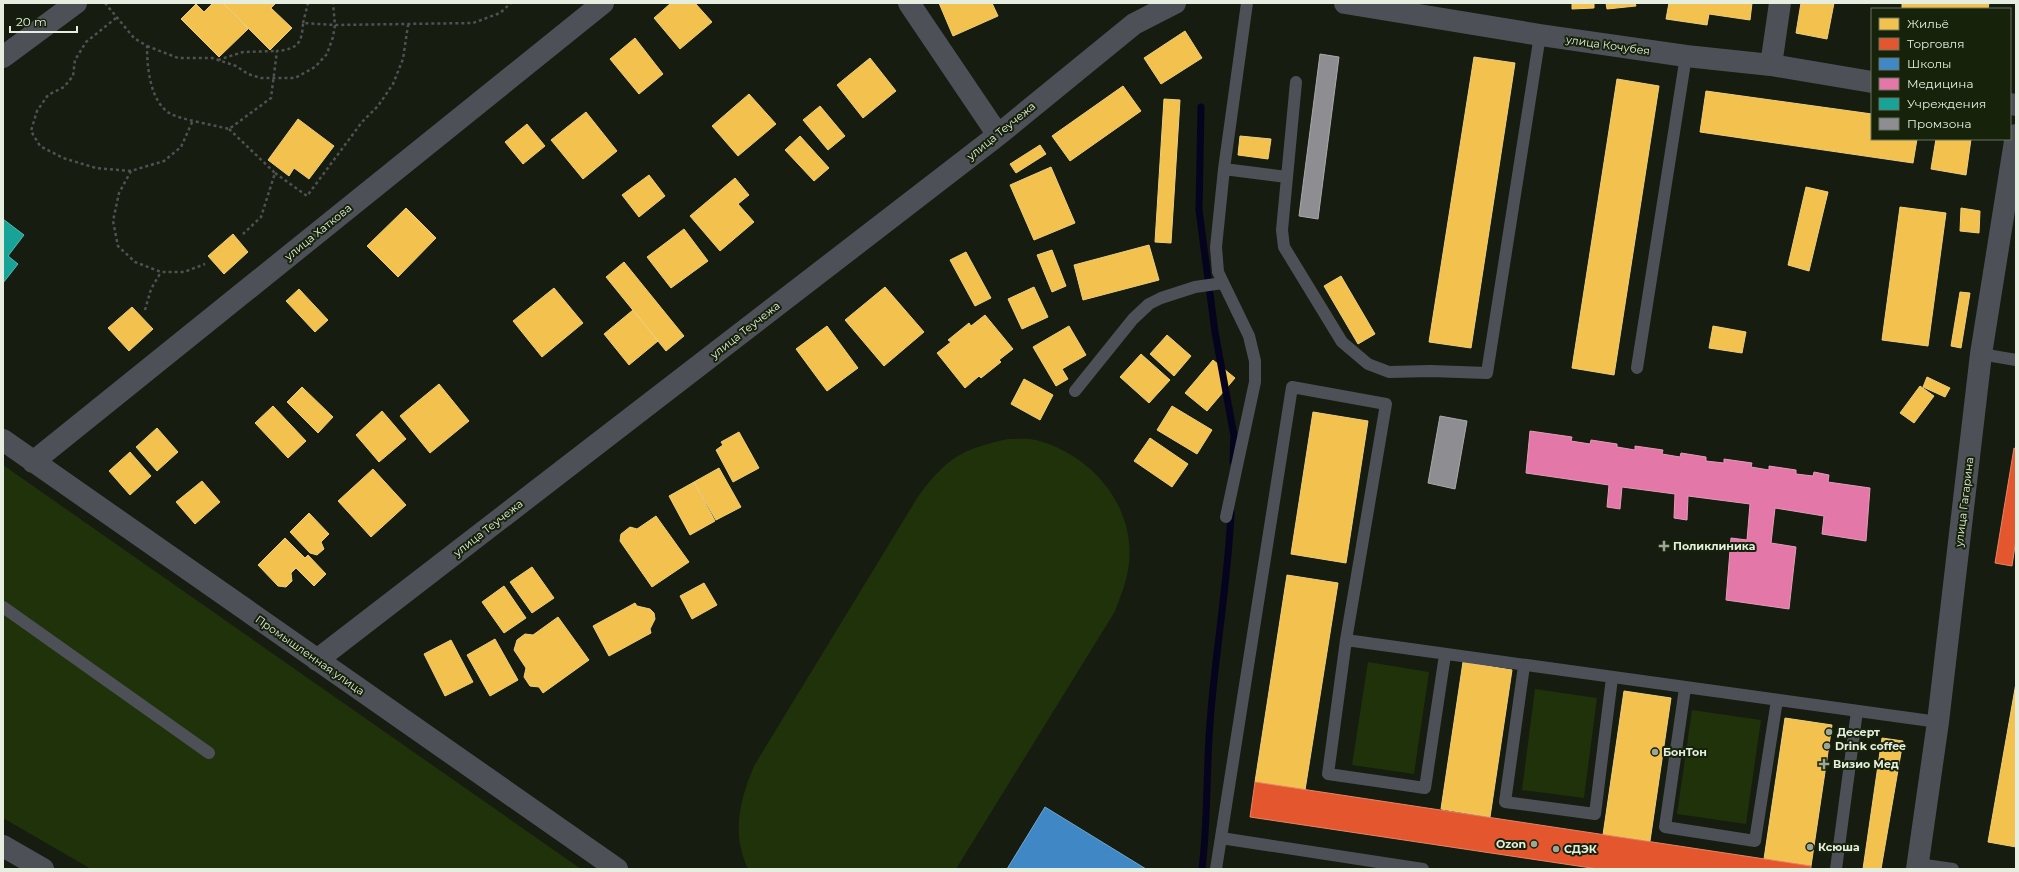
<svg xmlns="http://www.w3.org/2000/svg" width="2019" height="872" font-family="Montserrat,sans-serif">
  <rect width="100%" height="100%" fill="#161c10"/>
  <path fill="#1f3209" d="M 1008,439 C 1017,439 1027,438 1036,440 C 1090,454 1135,504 1129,563 C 1127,581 1121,596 1114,613 L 956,869 L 748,869 C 731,833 740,800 754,766 L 919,495 C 948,457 962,449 1008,439 Z
    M 3,465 L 581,869 L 91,869 L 3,818 Z
    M 1368,662 L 1429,672 L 1414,774 L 1352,765 Z
    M 1535,689 L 1597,698 L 1584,798 L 1522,790 Z
    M 1692,710 L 1761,720 L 1746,824 L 1677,814 Z"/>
  <path fill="#f2c14e" stroke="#eecf7a" d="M 213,3 L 223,3 L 248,29 L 219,57 L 181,19 L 196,4 L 204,12 Z
    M 223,3 L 276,3 L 271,8 L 292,28 L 270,50 Z
    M 671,3 L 695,3 L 712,22 L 680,49 L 654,18 Z
    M 939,3 L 992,3 L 998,16 L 953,36 Z
    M 1572,3 L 1594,3 L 1594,8 L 1572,9 Z
    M 1606,3 L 1635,3 L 1636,6 L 1607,9 Z
    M 1669,3 L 1752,3 L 1750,20 L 1709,14 L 1707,25 L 1666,19 Z
    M 1801,3 L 1834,3 L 1827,39 L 1796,33 Z
    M 1902,3 L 1989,3 L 1988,9 L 1902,9 Z
    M 1185,31 L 1202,58 L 1161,84 L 1144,58 Z
    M 635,38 L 663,74 L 639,94 L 610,59 Z
    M 1474,57 L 1515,63 L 1471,348 L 1429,342 Z
    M 870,58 L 896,91 L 863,118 L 837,85 Z
    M 1617,79 L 1659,86 L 1614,375 L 1572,368 Z
    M 1123,86 L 1141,111 L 1070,161 L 1052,136 Z
    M 1706,91 L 1872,114 L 1872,139 L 1917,139 L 1913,163 L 1700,132 Z
    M 749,94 L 776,124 L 738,156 L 712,126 Z
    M 1164,99 L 1180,100 L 1171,243 L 1155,242 Z
    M 820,106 L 845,136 L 828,150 L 803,120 Z
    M 586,112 L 617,151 L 583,179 L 551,140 Z
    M 298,119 L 334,146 L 309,179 L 294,168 L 289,176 L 268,160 Z
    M 527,124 L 545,146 L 523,164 L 505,142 Z
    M 800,136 L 829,168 L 814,181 L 785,150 Z
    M 1240,136 L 1271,139 L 1268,159 L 1238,155 Z
    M 1936,139 L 1971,139 L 1966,175 L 1931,169 Z
    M 1040,145 L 1046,154 L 1016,173 L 1010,164 Z
    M 1051,167 L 1075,223 L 1034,240 L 1010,185 Z
    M 649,175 L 665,196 L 639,217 L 622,195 Z
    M 735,178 L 749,195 L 738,204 L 754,222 L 720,251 L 690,216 Z
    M 1806,187 L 1828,192 L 1809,271 L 1788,265 Z
    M 1900,207 L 1946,213 L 1928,346 L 1882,340 Z
    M 406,208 L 436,238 L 398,277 L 367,246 Z
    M 1961,208 L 1980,211 L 1979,233 L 1960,231 Z
    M 684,229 L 708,261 L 671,288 L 647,257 Z
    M 233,234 L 248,252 L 224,274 L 208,256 Z
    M 1149,245 L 1159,280 L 1083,300 L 1074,265 Z
    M 1052,250 L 1066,286 L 1052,292 L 1037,255 Z
    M 966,252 L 991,298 L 975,306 L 950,260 Z
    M 624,262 L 684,336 L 666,351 L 606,277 Z
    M 1341,276 L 1375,334 L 1358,344 L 1324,286 Z
    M 885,287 L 924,332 L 884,366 L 845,320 Z
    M 1034,287 L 1048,317 L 1022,329 L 1008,299 Z
    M 554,288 L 583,323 L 542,357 L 513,321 Z
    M 299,289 L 328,320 L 315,332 L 286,301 Z
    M 1960,292 L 1970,293 L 1961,348 L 1951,346 Z
    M 132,307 L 153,329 L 129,351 L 108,328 Z
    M 633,310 L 658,341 L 629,365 L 604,334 Z
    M 985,315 L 1013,349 L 999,360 L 1001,362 L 981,378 L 979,376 L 965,388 L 937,353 L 951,342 L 948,340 L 969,323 L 971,326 Z
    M 827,326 L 858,368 L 827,391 L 796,349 Z
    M 1069,326 L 1086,355 L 1062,369 L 1068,379 L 1056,386 L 1033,347 Z
    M 1713,326 L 1746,332 L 1742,353 L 1709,348 Z
    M 1167,335 L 1191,356 L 1174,376 L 1150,354 Z
    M 1141,354 L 1170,380 L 1149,403 L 1120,377 Z
    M 1213,360 L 1235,378 L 1207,411 L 1185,393 Z
    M 1927,377 L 1950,388 L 1945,397 L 1923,387 Z
    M 1024,379 L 1053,395 L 1040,420 L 1011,404 Z
    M 439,384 L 469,421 L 430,453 L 400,416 Z
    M 1920,386 L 1934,396 L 1914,423 L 1900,413 Z
    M 302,387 L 333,417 L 318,433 L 287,402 Z
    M 273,406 L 306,441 L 288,458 L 255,423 Z
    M 1172,406 L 1212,430 L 1197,454 L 1157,430 Z
    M 382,411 L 406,439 L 379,462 L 356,435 Z
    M 1313,412 L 1368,421 L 1346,563 L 1291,554 Z
    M 157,428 L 178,452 L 157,471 L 136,447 Z
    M 739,432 L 759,468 L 733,482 L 716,450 L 723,445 L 721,442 Z
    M 1150,438 L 1188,464 L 1172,487 L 1134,461 Z
    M 130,452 L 151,476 L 130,495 L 109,471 Z
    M 719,468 L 741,507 L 716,520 L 694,482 Z
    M 373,469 L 406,505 L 371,537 L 338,501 Z
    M 202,481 L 220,502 L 195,524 L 176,502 Z
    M 694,482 L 715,521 L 690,535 L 669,496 Z
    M 309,513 L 329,534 L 321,542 L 324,549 L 317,555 L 310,553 L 290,532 Z
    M 656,516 L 689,562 L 652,587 L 620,541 L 621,534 L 630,527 L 637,529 Z
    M 285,538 L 305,558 L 308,555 L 326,574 L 314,586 L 296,568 L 291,573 L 292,581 L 286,587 L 278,586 L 258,565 Z
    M 532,567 L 554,598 L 532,613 L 510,582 Z
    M 1287,575 L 1338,583 L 1305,790 L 1255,782 Z
    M 704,583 L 717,605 L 692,619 L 680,596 Z
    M 504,586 L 526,618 L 504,633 L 482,602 Z
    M 635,603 L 637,606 L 650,609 L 654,613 L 655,619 L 650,629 L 651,633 L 609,656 L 593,626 Z
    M 558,617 L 589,660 L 543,693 L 539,687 L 530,686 L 524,677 L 526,668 L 514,650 L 517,640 L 525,634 L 533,635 Z
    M 495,639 L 518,680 L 490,696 L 467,655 Z
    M 451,640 L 473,682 L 445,696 L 424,654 Z
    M 1463,662 L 1512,670 L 1490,817 L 1441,809 Z
    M 2016,683 L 2016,847 L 1988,842 Z
    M 1624,691 L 1671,698 L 1650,841 L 1603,835 Z
    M 1785,718 L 1832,725 L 1811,866 L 1764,859 Z
    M 1882,738 L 1903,741 L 1881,869 L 1863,869 Z"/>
  <path fill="#e4572e" stroke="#e58563" d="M 2014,448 L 2016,449 L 2016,539 L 2012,566 L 1995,563 Z
    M 1255,782 L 1811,866 L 1811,869 L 1598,869 L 1250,817 Z"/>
  <path fill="#3f88c5" stroke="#71a7cd" d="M 1045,807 L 1146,869 L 1007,869 Z"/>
  <path fill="#e377a8" stroke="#e49bb8" d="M 1530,431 L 1572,437 L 1571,441 L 1590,444 L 1591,440 L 1617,444 L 1617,447 L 1635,450 L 1635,446 L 1663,450 L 1662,454 L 1680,457 L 1681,453 L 1706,457 L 1706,461 L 1724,463 L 1724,459 L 1752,463 L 1751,467 L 1769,470 L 1769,466 L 1796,470 L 1796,474 L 1813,476 L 1814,472 L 1829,475 L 1828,482 L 1870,488 L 1866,541 L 1822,534 L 1824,516 L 1775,508 L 1771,543 L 1796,547 L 1789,609 L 1726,600 L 1731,538 L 1747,540 L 1750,504 L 1688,496 L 1687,520 L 1674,518 L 1675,494 L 1622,487 L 1620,509 L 1607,507 L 1609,485 L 1526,473 Z"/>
  <path fill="#17a398" stroke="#55baad" d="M 3,219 L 24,235 L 8,256 L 18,264 L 3,283 Z"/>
  <path fill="#8d8d92" stroke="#a8aaa9" d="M 1320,54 L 1339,57 L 1318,219 L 1299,216 Z
    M 1440,416 L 1467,421 L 1455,489 L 1428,483 Z"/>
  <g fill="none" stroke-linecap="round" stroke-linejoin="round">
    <path stroke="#06031e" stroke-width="7" d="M 1201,107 L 1199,210 L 1215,332 L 1234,436 L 1233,462
      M 1202,869 C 1208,821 1206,772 1210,723 C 1215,653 1228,583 1231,512"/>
    <path stroke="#4f5252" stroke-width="2.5" stroke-dasharray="3 3" stroke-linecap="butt" d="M 105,3 L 134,38 L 147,46 C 147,67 150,103 171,114 C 183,120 214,125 229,129 L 271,98 L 277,51 C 298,49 302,43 303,23 L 335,25 L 473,23 L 500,13 L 511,3
      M 116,18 L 86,42 L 75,60 L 73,76 L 64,87 L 48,95 L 37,111 L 31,131 L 40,146 L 63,158 L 96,168 L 131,171 L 164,161 L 181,147 L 193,120
      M 303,23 L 308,3
      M 147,46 L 178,58 L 212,58 L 236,66 L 248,74 L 261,78 L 295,78 L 315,67 L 327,54 L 333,37 L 335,25 L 333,3
      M 218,60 L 243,52 L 277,51
      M 229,129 L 275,173 L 261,217 L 243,234
      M 131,171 L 119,193 L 113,221 L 118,246 L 135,262 L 161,272 L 184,272 L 205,264
      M 275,173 L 307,196 L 362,122 L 378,106 L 393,84 L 403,59 L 408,25
      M 145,310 L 151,289 L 161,272"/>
    <path stroke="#4e5058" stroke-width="12" d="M 1296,82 L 1282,230 L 1284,247 L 1342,342 L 1368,364 L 1389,372 L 1431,371 L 1487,373 L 1540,35
      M 1224,169 L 1287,177
      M 1981,354 L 2016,360
      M 1637,368 L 1686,56
      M 1075,391 L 1133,319 L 1149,304 L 1161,298 L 1195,287 L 1223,283
      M 1226,517 L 1255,382 L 1255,361 L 1249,336 L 1218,272 L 1216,247 L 1224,169 L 1247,3
      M 3,607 L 209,753
      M 1346,640 L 1328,774 L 1425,788 L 1445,655
      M 1524,666 L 1505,802 L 1595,814 L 1612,678
      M 1685,688 L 1665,827 L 1755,841 L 1777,700
      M 1221,838 L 1423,869
      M 1918,864 L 1953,869
      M 1216,869 L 1292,387 L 1386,404 L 1346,640 L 1938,722
      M 1836,869 L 1857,711"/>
    <path stroke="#4e5058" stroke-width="22" d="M 909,3 L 998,135
      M 1345,3 L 1540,35 L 1686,56 L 1771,65 L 1872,82
      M 3,57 L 76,3
      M 1771,65 L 1780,3
      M 2010,104 L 2016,105
      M 3,440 L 617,869
      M 33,462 L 603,3
      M 317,660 L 998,135 L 1134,24 L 1175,3
      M 3,846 L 43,869"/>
    <path stroke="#4e5058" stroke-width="22" d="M 1917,869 L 1938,722 L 1981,354 L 2016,135"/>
  </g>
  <g fill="#9da597" stroke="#16220a" stroke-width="1.5">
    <path d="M1662 540h4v4h4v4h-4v4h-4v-4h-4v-4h4z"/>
    <circle cx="1829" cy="732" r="4"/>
    <circle cx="1827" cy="746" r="4"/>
    <circle cx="1655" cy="752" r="4"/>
    <path d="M1822 758h4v4h4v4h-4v4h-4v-4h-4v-4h4z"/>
    <circle cx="1534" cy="844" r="4"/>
    <circle cx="1810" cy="847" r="4"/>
    <circle cx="1556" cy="849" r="4"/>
  </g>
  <g text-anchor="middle" stroke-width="4" stroke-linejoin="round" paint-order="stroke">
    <g font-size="11" fill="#e6efdf" stroke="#16220a">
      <text transform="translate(1608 45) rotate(8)" y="4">улица Кочубея</text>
      <text transform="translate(1001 131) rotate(-39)" y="4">улица Теучежа</text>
      <text transform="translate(318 232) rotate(-39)" y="4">улица Хаткова</text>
      <text transform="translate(745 330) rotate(-38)" y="4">улица Теучежа</text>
      <text transform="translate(1964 502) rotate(-83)" y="4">улица Гагарина</text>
      <text transform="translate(488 528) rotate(-38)" y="4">улица Теучежа</text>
      <text transform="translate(310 655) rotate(35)" y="4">Промышленная улица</text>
    </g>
    <g font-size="11" font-weight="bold" fill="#e6efdf" stroke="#16220a" text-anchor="start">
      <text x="1673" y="550">Поликлиника</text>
      <text x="1837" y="736">Десерт</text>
      <text x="1835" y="750">Drink coffee</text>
      <text x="1663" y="756">БонТон</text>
      <text x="1833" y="768">Визио Мед</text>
      <text x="1526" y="848" text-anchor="end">Ozon</text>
      <text x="1818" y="851">Ксюша</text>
      <text x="1564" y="853">СДЭК</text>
    </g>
  </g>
  <rect width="2019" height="872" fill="none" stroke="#e6efdf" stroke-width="8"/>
  <rect x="1871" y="8" width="140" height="132" fill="#16220a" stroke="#69745f"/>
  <rect x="1879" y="18" width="20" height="12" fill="#f2c14e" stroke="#69745f"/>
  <text x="1907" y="28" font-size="12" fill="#e6efdf">Жильё</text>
  <rect x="1879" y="38" width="20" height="12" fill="#e4572e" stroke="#69745f"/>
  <text x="1907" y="48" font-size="12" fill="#e6efdf">Торговля</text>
  <rect x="1879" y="58" width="20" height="12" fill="#3f88c5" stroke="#69745f"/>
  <text x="1907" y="68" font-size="12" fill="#e6efdf">Школы</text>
  <rect x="1879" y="78" width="20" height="12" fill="#e377a8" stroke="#69745f"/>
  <text x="1907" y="88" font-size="12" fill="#e6efdf">Медицина</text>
  <rect x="1879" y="98" width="20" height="12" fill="#17a398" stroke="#69745f"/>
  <text x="1907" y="108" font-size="12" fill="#e6efdf">Учреждения</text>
  <rect x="1879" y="118" width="20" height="12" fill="#8d8d92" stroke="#69745f"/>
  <text x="1907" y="128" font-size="12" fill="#e6efdf">Промзона</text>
  <path d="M10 26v6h67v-6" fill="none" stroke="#e6efdf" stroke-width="2"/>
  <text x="16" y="26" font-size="12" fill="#e6efdf" stroke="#16220a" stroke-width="3" paint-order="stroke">20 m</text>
</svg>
